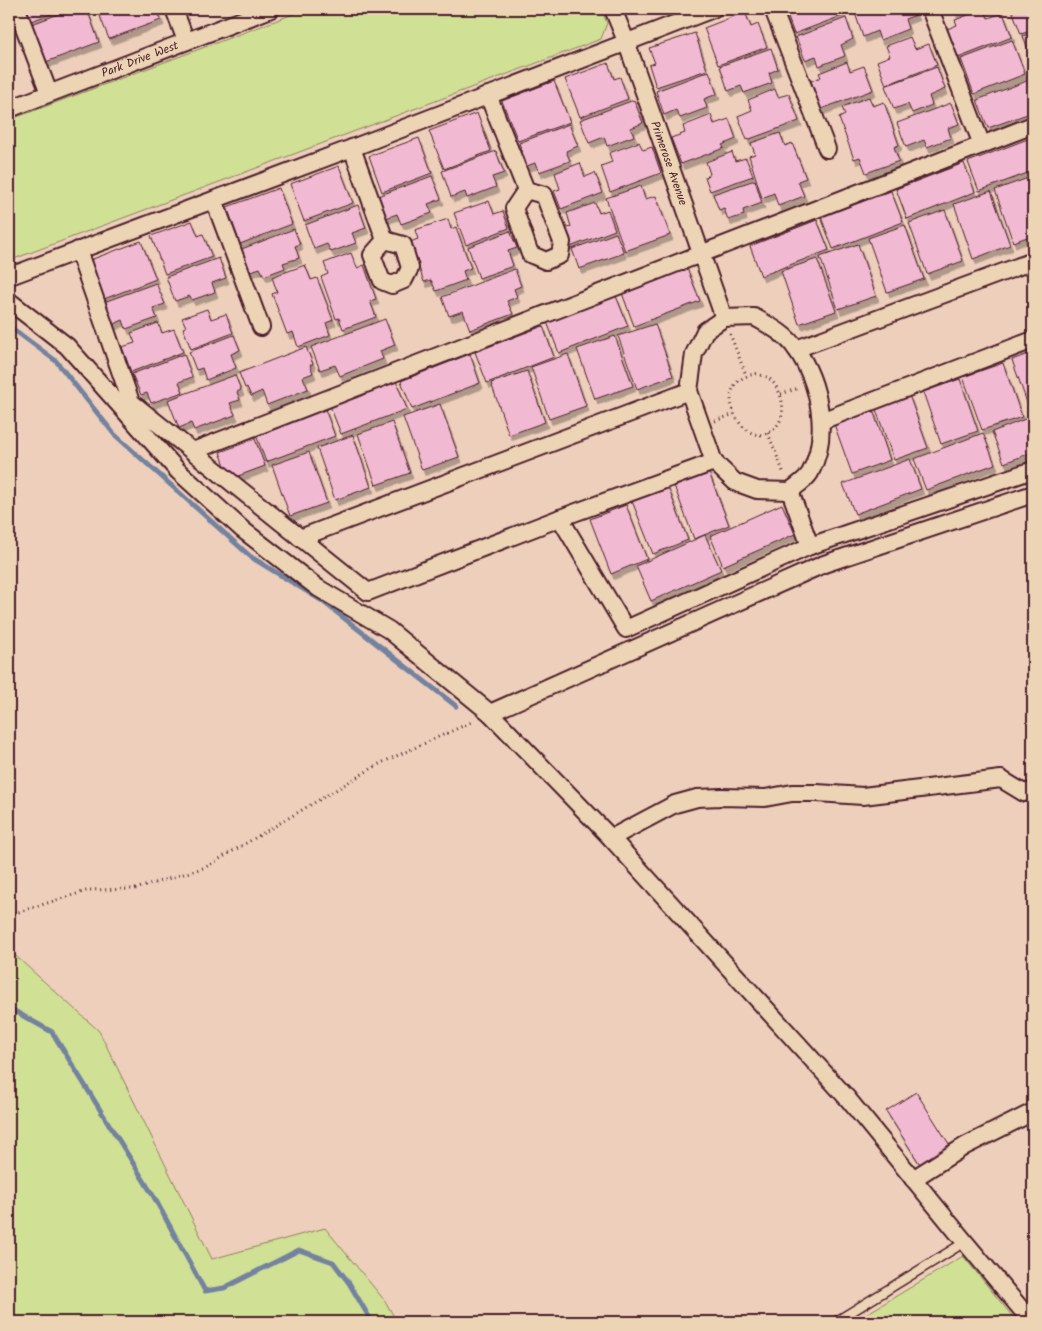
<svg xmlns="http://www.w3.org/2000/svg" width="1042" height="1331" font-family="Kalam,sans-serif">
  <defs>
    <filter id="shadow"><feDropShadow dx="3" dy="5.5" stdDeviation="0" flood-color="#0004"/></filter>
  </defs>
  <rect width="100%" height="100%" fill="#eecfbb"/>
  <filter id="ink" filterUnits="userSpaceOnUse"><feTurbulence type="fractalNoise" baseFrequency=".02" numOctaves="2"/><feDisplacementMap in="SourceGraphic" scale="10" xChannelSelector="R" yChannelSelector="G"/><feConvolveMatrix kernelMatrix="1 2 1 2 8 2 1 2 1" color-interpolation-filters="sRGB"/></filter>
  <g filter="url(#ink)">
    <path fill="#d0e094" stroke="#8d8060" d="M 307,9 L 601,9 L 607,23 L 601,39 L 11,260 L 9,259 L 9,120 Z
      M 9,950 L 99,1031 L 212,1259 L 325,1228 L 385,1301 L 397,1322 L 9,1322 Z
      M 963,1256 L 1017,1322 L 853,1322 Z"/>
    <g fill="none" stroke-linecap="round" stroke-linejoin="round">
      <path stroke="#73829f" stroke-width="5" d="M 9,326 L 56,361 L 114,434 L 251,557 L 321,600 L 456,706
        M 9,1008 L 52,1032 L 154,1197 L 205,1291 L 224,1288 L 299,1250 L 333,1262 L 349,1283 L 372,1322"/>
    </g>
    <path fill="#f1bad2" stroke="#4a1f2b" filter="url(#shadow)" d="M 27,9 L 65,9 L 31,21 Z
      M 72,9 L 87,9 L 99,42 L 46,62 L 32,24 Z
      M 97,9 L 157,9 L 161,20 L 109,39 Z
      M 785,9 L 842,9 L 844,15 L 794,34 Z
      M 867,9 L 913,9 L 916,15 L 905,19 L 908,29 L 880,40 L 877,31 L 863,37 L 855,13 Z
      M 953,9 L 969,9 L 955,14 Z
      M 984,9 L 988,18 L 1003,13 L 1012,37 L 958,58 L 947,29 L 957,25 L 955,20 Z
      M 1015,9 L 1033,9 L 1033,30 L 1021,34 L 1012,10 Z
      M 745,12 L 751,27 L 758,24 L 767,47 L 718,65 L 704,28 Z
      M 846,18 L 853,39 L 841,45 L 845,56 L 819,66 L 816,56 L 805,60 L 796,37 Z
      M 1033,32 L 1033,63 L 1023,36 Z
      M 695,33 L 707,70 L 656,87 L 649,65 L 655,63 L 649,48 Z
      M 910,37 L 915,49 L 929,44 L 937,65 L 886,85 L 877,61 L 890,56 L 886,46 Z
      M 1012,40 L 1025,74 L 974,94 L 961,59 Z
      M 771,48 L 778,69 L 769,73 L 772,83 L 744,93 L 741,86 L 728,91 L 720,66 Z
      M 847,62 L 850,71 L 864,66 L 873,90 L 821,109 L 811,81 L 821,77 L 819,73 Z
      M 608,63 L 614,79 L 620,77 L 628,99 L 580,117 L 565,79 Z
      M 937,67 L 945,89 L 929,96 L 932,105 L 912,113 L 908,104 L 894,109 L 885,86 Z
      M 709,71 L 717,94 L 704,99 L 707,108 L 680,118 L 676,110 L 664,115 L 656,91 Z
      M 1032,79 L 1033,83 L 1033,112 L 988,128 L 977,100 Z
      M 554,81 L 570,122 L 518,141 L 502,101 Z
      M 775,89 L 778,97 L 789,94 L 799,121 L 747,140 L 738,116 L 752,110 L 748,100 Z
      M 869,97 L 873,106 L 884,102 L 899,145 L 894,147 L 899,161 L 866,173 L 860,157 L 854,159 L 839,118 L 845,115 L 842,107 Z
      M 634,100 L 643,123 L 631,128 L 634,136 L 607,146 L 604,137 L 589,143 L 580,120 Z
      M 951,103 L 959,124 L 948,128 L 951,138 L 927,147 L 924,140 L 906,147 L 897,123 Z
      M 477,113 L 491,151 L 444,169 L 429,131 Z
      M 711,115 L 714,124 L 729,119 L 736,139 L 722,145 L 724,148 L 681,164 L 671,138 L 685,133 L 683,126 Z
      M 569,124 L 578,146 L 566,151 L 570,161 L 539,172 L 535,163 L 527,166 L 519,143 Z
      M 780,133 L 785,146 L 792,143 L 806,178 L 798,181 L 804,196 L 778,206 L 774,193 L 762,198 L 749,156 L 755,154 L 751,143 Z
      M 1033,137 L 1033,171 L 979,191 L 968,162 Z
      M 419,138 L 432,173 L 382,192 L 369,156 Z
      M 639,142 L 643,150 L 652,147 L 661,173 L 610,192 L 601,166 L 612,162 L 609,153 Z
      M 496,151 L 504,173 L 492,177 L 496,187 L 467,198 L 465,192 L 451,197 L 442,171 Z
      M 732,152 L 735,161 L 746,158 L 753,176 L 710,191 L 705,177 L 710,174 L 706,162 Z
      M 580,163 L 585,177 L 595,173 L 603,193 L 561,209 L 554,191 L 560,189 L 555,173 Z
      M 964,163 L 975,192 L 907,219 L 896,189 Z
      M 339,166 L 353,203 L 304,221 L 290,184 Z
      M 432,176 L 441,199 L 428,204 L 432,213 L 401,224 L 397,214 L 386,218 L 378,196 Z
      M 1031,177 L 1033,182 L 1033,235 L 1013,242 L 995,190 Z
      M 755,180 L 762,203 L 743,210 L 744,215 L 728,220 L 724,208 L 719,210 L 713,194 Z
      M 641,186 L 645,199 L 656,196 L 670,235 L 625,251 L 606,198 Z
      M 279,188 L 292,224 L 240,244 L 227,207 Z
      M 891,191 L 903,222 L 833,249 L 821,217 Z
      M 991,191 L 1010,245 L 973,259 L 954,204 Z
      M 489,201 L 494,214 L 503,211 L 509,228 L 466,245 L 454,213 Z
      M 595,203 L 599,213 L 608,210 L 615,230 L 570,247 L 563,229 L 571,227 L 567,213 Z
      M 358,205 L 366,228 L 352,233 L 356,243 L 331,252 L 327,244 L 314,249 L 305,225 Z
      M 945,210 L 963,261 L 927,274 L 909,223 Z
      M 448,219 L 451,229 L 456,227 L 471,268 L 463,271 L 466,280 L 436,291 L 431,280 L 424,282 L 410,242 L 418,239 L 415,230 Z
      M 817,220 L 829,250 L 761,276 L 750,246 Z
      M 192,221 L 198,236 L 203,234 L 212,257 L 165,274 L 151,236 Z
      M 905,225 L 924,279 L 887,292 L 868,238 Z
      M 294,229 L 300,244 L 295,246 L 299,258 L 283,263 L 285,268 L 264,276 L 260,268 L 248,272 L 239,250 Z
      M 510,231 L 517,248 L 508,251 L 513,266 L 479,278 L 468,247 Z
      M 616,233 L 624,253 L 579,269 L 572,249 Z
      M 141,241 L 156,279 L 104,299 L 90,260 Z
      M 858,244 L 876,296 L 838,309 L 820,257 Z
      M 351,253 L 357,268 L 364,265 L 376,299 L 370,301 L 376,317 L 343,329 L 339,318 L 336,319 L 321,277 L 328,274 L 324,263 Z
      M 219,258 L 226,278 L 212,283 L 215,292 L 192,300 L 190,296 L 175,301 L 166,277 Z
      M 817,259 L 836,311 L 799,324 L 781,271 Z
      M 305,265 L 311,280 L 317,278 L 333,320 L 326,323 L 330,335 L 298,347 L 293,332 L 287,334 L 272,294 L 277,292 L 272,277 Z
      M 687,268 L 700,301 L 634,326 L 622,293 Z
      M 515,269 L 521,286 L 514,289 L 517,297 L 507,301 L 513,314 L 470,330 L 463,311 L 449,316 L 442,297 Z
      M 156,283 L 165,304 L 153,308 L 157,318 L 126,329 L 123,320 L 112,325 L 104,302 Z
      M 616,296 L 628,326 L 559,353 L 547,322 Z
      M 207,309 L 211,319 L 226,314 L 233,333 L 191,349 L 183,328 L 186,327 L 182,318 Z
      M 385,319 L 395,345 L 380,351 L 383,359 L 340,376 L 335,365 L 320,370 L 311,347 Z
      M 158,323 L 162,333 L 174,329 L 183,352 L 131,372 L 122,347 L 135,343 L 131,333 Z
      M 655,324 L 673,376 L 637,389 L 618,336 Z
      M 543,326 L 554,357 L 487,383 L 475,352 Z
      M 234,335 L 240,350 L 231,354 L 236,368 L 206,380 L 202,368 L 196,370 L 189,352 Z
      M 615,336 L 633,386 L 595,399 L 577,349 Z
      M 306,347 L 313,364 L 310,365 L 313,373 L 303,377 L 308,389 L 267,405 L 262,391 L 251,396 L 247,387 L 245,388 L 239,373 Z
      M 1033,352 L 1033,413 L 1031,414 L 1012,360 Z
      M 184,354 L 192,377 L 179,382 L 183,392 L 151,403 L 147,393 L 141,395 L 132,374 Z
      M 470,354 L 480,383 L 412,409 L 401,381 Z
      M 568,354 L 586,406 L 549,419 L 531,367 Z
      M 1003,363 L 1022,417 L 982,430 L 963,377 Z
      M 527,371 L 545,422 L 509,435 L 491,383 Z
      M 235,375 L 241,390 L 237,392 L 240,400 L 230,403 L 235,415 L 194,430 L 191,423 L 179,428 L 168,400 Z
      M 960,379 L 978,431 L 941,444 L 923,392 Z
      M 396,381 L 407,409 L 341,434 L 330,406 Z
      M 909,395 L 928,448 L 894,460 L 875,407 Z
      M 440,404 L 459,457 L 422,470 L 403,417 Z
      M 325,409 L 335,436 L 266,462 L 256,435 Z
      M 873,410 L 890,460 L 852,474 L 834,424 Z
      M 1033,416 L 1033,452 L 1004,463 L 992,432 Z
      M 392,422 L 410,473 L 376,485 L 358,434 Z
      M 983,433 L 995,464 L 926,490 L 914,459 Z
      M 353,435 L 371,487 L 335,500 L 317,448 Z
      M 255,439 L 265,466 L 230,479 L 220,452 Z
      M 309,452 L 327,503 L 290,516 L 272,465 Z
      M 910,459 L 921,489 L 855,514 L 843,484 Z
      M 708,470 L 729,525 L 694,539 L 673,483 Z
      M 668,487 L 688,540 L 653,554 L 632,501 Z
      M 782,504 L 795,534 L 723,566 L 710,536 Z
      M 626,505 L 647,559 L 611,574 L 590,519 Z
      M 705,535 L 721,570 L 651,601 L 636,566 Z
      M 916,1092 L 951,1147 L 921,1166 L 886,1111 Z"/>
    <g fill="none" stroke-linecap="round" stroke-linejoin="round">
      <defs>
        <path id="service" d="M 835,1322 L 965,1242"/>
        <g id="minor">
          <path d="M 17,9 L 49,93"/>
          <path d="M 174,9 L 186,41"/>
          <path id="s1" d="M 613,9 L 626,41 L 724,318"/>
          <path d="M 773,9 L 827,149"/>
          <path d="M 930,9 L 982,145"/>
          <path d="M 488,95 L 526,190 L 544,195 L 562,242 L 560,255 L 546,261 L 530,254 L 514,208 L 526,190"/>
          <path id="s2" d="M 9,109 L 271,9"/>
          <path d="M 352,148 L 385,240 L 403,245 L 410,268 L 404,280 L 392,285 L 382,281 L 372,255 L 385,240"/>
          <path d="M 214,200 L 261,327"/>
          <path d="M 78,250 L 131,402 L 368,592 L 560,518 L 714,462"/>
          <path d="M 9,269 L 13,275 L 352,148 L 713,9"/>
          <path d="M 9,301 L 67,346 L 178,471 L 243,530 L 318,588 L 389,630 L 490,713 L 611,838 L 848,1099 L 965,1242 L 1032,1322"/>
          <path d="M 754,317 C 770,326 786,334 796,349 C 820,383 830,436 810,473 C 806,480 796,486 790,491 L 757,490 L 735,482 L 714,462 L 689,391 L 694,354 L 705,331 L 724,318 Z"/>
          <path d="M 796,349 L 1033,261"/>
          <path d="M 821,421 L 1033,340"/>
          <path d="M 193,451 L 1033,125"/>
          <path d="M 790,491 L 810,546 L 1033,470"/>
          <path d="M 560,518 L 626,629 L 810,546"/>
          <path d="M 300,538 L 689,391"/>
          <path d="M 490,713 L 824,564 L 1033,494"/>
          <path d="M 611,838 L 675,804 L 697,798 L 721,797 L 765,798 L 792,793 L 817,793 L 863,796 L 1001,779 L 1024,793 L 1033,790"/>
          <path d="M 913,1179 L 965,1146 L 1033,1112"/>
        </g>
      </defs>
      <use href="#service" stroke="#4a1f2b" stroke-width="11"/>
      <use href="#minor" stroke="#4a1f2b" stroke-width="20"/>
      <path stroke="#4a1f2b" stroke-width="3" stroke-dasharray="1 4" stroke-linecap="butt" d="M 730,334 L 746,375
        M 756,374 C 759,375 764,376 767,377 C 782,387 789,414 775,428 C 745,458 704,380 756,374 Z
        M 781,394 L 799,388
        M 715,421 L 734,414
        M 768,433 L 784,474
        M 9,915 L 89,890 L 135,889 L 206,867 L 381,763 L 474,721"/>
      <use href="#service" stroke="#edd4b5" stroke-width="8"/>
      <use href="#minor" stroke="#edd4b5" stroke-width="16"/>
    </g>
  </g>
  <g text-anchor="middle" stroke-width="5" stroke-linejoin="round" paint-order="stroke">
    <g font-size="12" fill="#4a1f2b" stroke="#edd4b5">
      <text dy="4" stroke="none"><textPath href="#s2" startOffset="140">Park Drive West</textPath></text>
      <text dy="4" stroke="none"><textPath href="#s1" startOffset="164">Primerose Avenue</textPath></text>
    </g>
  </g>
  <rect width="1042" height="1331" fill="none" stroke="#edd4b5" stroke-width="30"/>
  <rect x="15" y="15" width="1012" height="1301" fill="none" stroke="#4a1f2b" stroke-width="2" filter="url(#ink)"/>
</svg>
